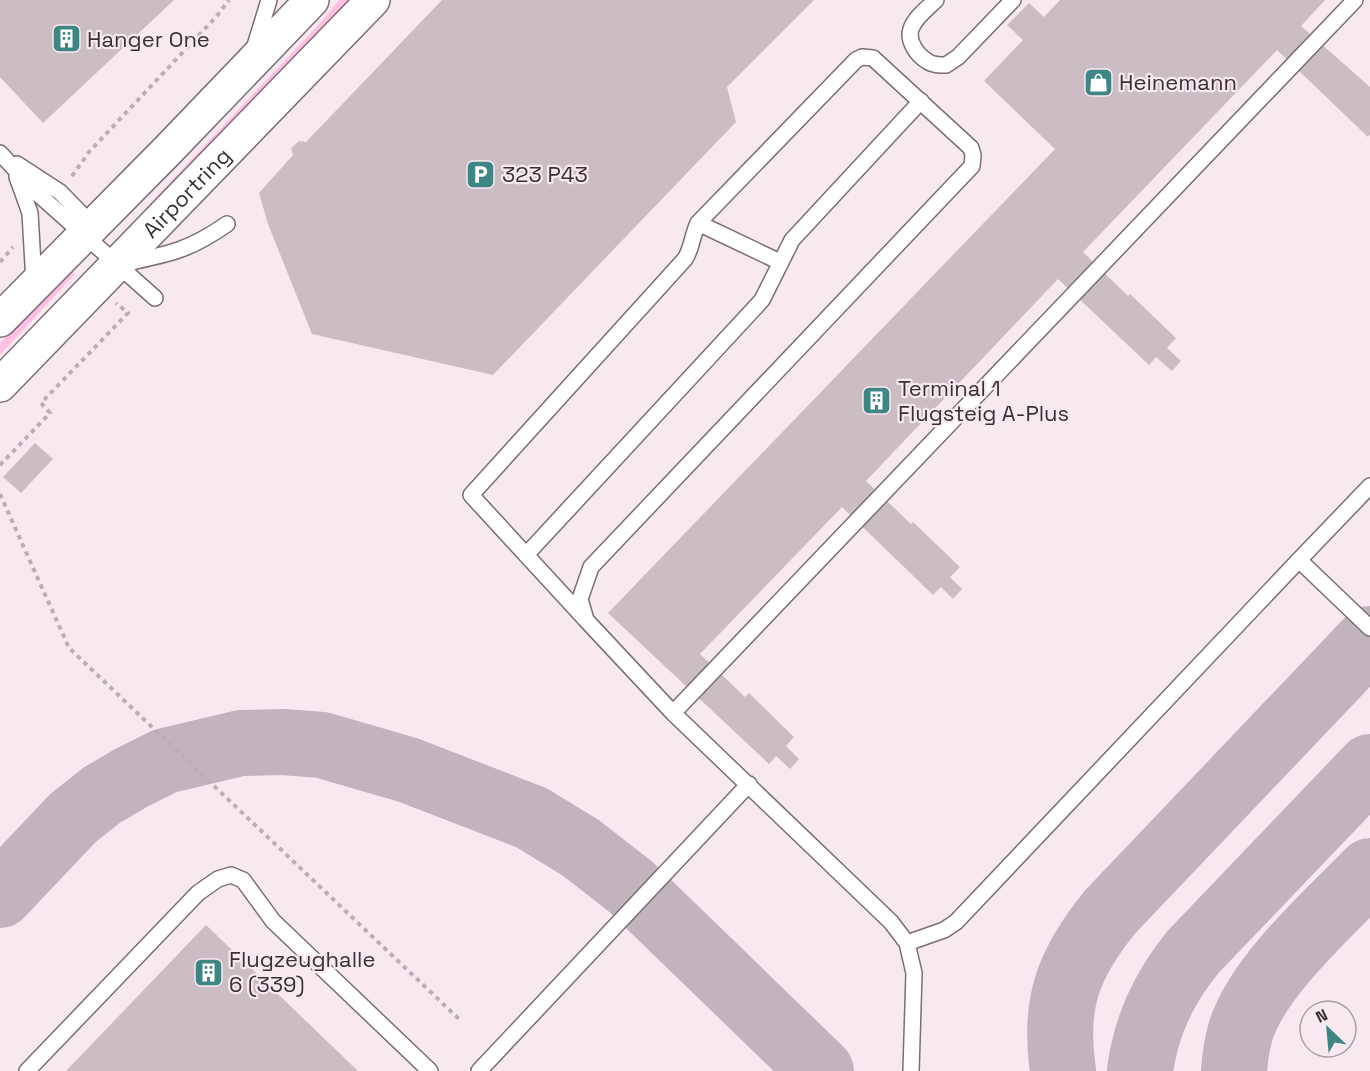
<svg xmlns="http://www.w3.org/2000/svg" width="1370" height="1071" font-family="'Space Grotesk',sans-serif">
  <rect width="100%" height="100%" fill="#f8e9f1"/>
  <path fill="#febfe3" d="M 339,0 L 361,0 L 150,217 L 143,211 L 322,21 Z
    M 69,270 L 73,271 L 74,275 L 0,355 L 0,343 Z"/>
  <g fill="none" stroke-linecap="round" stroke-linejoin="round">
    <path stroke="#c1b4bc" stroke-width="66" d="M 0,895 L 73,818 L 102,795 L 131,778 L 165,761 L 241,743 L 283,742 L 322,745 L 408,770 L 532,818 L 581,848 L 631,887 L 821,1071
      M 1063,1071 C 1053,1003 1068,964 1110,912 L 1370,639
      M 1140,1071 C 1146,1025 1164,988 1193,952 L 1370,767
      M 1234,1071 C 1235,1058 1237,1043 1241,1030 C 1259,975 1329,913 1370,871"/>
  </g>
  <path fill="#ccbdc5" d="M 0,0 L 174,0 L 43,123 L 0,77 Z
    M 442,0 L 814,0 L 727,87 L 736,122 L 493,375 L 312,334 L 268,224 L 259,193 L 293,155 L 291,148 L 299,141 L 306,142 Z
    M 1060,0 L 1325,0 L 1301,26 L 1370,87 L 1370,134 L 1368,137 L 1277,50 L 1083,252 L 1128,296 L 1130,294 L 1176,338 L 1167,348 L 1181,361 L 1172,371 L 1156,357 L 1149,365 L 1058,279 L 866,481 L 911,524 L 913,522 L 960,567 L 950,577 L 962,589 L 953,599 L 941,587 L 933,595 L 842,507 L 700,654 L 745,697 L 749,693 L 794,737 L 786,746 L 799,759 L 790,769 L 776,756 L 769,764 L 608,613 L 1055,149 L 984,81 L 1023,40 L 1007,25 L 1029,3 L 1044,17 Z
    M 35,443 L 53,459 L 21,493 L 3,477 Z
    M 206,925 L 358,1071 L 66,1071 Z"/>
  <g fill="none" stroke-linecap="round" stroke-linejoin="round">
    <defs>
      <path id="lane" d="M 936,0 C 928,8 915,17 911,29 C 907,41 917,55 927,61 C 932,65 940,65 946,65 L 958,57 L 1013,0
        M 254,49 L 269,0
        M 0,153 L 37,193 L 155,298
        M 17,164 L 60,192 L 95,228
        M 17,177 L 30,213 L 34,282
        M 698,223 L 780,262
        M 126,263 C 170,254 190,250 227,224
        M 526,555 L 762,300 L 792,240 L 921,101
        M 1299,560 L 1370,486
        M 586,620 L 471,495 L 685,259 C 692,248 692,236 698,223 L 856,60 L 862,57 L 873,58 L 971,148 L 973,155 L 972,166 L 591,567 L 580,599 L 586,620 L 673,713 L 891,922 L 907,943
        M 673,713 L 1355,0
        M 27,1071 L 198,893 L 218,879 L 231,875 L 243,880 L 273,921 L 430,1071
        M 479,1071 L 749,784
        M 911,1071 L 914,973 L 907,943 L 944,930 L 956,922 L 1299,560 L 1370,628"/>
      <g id="secondary">
        <path d="M 0,320 L 168,150 L 312,0"/>
        <path id="s1" d="M 0,385 L 373,0"/>
      </g>
    </defs>
    <use href="#lane" stroke="#7b6e75" stroke-width="18"/>
    <use href="#secondary" stroke="#7b6e75" stroke-width="36"/>
    <path stroke="#bbafb6" stroke-width="4" stroke-dasharray="4.5 4.5" stroke-linecap="butt" d="M 72,176 L 89,152 L 216,17 L 229,0
      M 0,262 L 13,247
      M 0,465 L 50,413 L 41,403 L 128,313 L 116,303
      M 0,494 L 69,648 L 459,1019"/>
    <use href="#lane" stroke="#fff" stroke-width="15"/>
    <use href="#secondary" stroke="#fff" stroke-width="33"/>
  </g>
  <defs>
    <symbol id="building-square" viewBox="-11 -11 22 22"><rect x="-9" y="-9" width="18" height="18" rx="4" fill="#3e8684" stroke="#f8e9f1"/><path d="M-4-6H4V6H1V3H-1V6H-4ZM-2.5-4.3h1.7v1.8h-1.7ZM.8-4.3h1.7v1.8H.8ZM-2.5-1h1.7V.8h-1.7ZM.8-1h1.7V.8H.8Z" fill="#fff"/></symbol>
    <symbol id="shop-square" viewBox="-11 -11 22 22"><rect x="-9" y="-9" width="18" height="18" rx="4" fill="#3e8684" stroke="#f8e9f1"/><path d="M-5-2.5h2.3a2.7 3.5 0 0 1 5.4 0H5L5.5 6h-11ZM-1.5-2.5h3a1.5 2.3 0 0 0-3 0Z" fill="#fff"/></symbol>
    <symbol id="parking-square" viewBox="-11 -11 22 22"><rect x="-9" y="-9" width="18" height="18" rx="4" fill="#3e8684" stroke="#f8e9f1"/><path d="M-3.5-5.5H1a3.5 3.5 0 0 1 0 7H-1V5.5H-3.5ZM-1-3.4V-.6H.8a1.4 1.4 0 0 0 0-2.8Z" fill="#fff"/></symbol>
  </defs>
  <g fill-rule="evenodd">
    <use href="#building-square" x="50" y="22" width="33" height="33"/>
    <use href="#shop-square" x="1082" y="66" width="33" height="33"/>
    <use href="#parking-square" x="464" y="158" width="33" height="33"/>
    <use href="#building-square" x="860" y="384" width="33" height="33"/>
    <use href="#building-square" x="192" y="956" width="33" height="33"/>
  </g>
  <g text-anchor="middle" stroke-width="4.5" stroke-linejoin="round" paint-order="stroke">
    <g font-size="22" fill="#363134" stroke="#f8e9f1" text-anchor="start">
      <text x="87" y="47">Hanger One</text>
      <text x="1119" y="90">Heinemann</text>
      <text x="502" y="182">323 P43</text>
      <text x="898" y="396">Terminal 1<tspan x="898" dy="25">Flugsteig A-Plus</tspan></text>
      <text x="229" y="967">Flugzeughalle<tspan x="229" dy="25">6 (339)</tspan></text>
    </g>
    <g font-size="22" fill="#363134" stroke="#f8e9f1">
      <text dy="8" stroke="none"><textPath href="#s1" startOffset="268">Airportring</textPath></text>
    </g>
  </g>
  <g transform="translate(1328 1029) rotate(334)"><circle r="28" fill="#f8e9f1" stroke="#aa9fa5" stroke-width="1.5"/>
  <path d="M0-4.5L10 22L0 15L-10 22Z" fill="#3e8684"/>
  <text y="-9" font-size="16" font-weight="bold" text-anchor="middle" fill="#363134">N</text>
  </g>
</svg>
